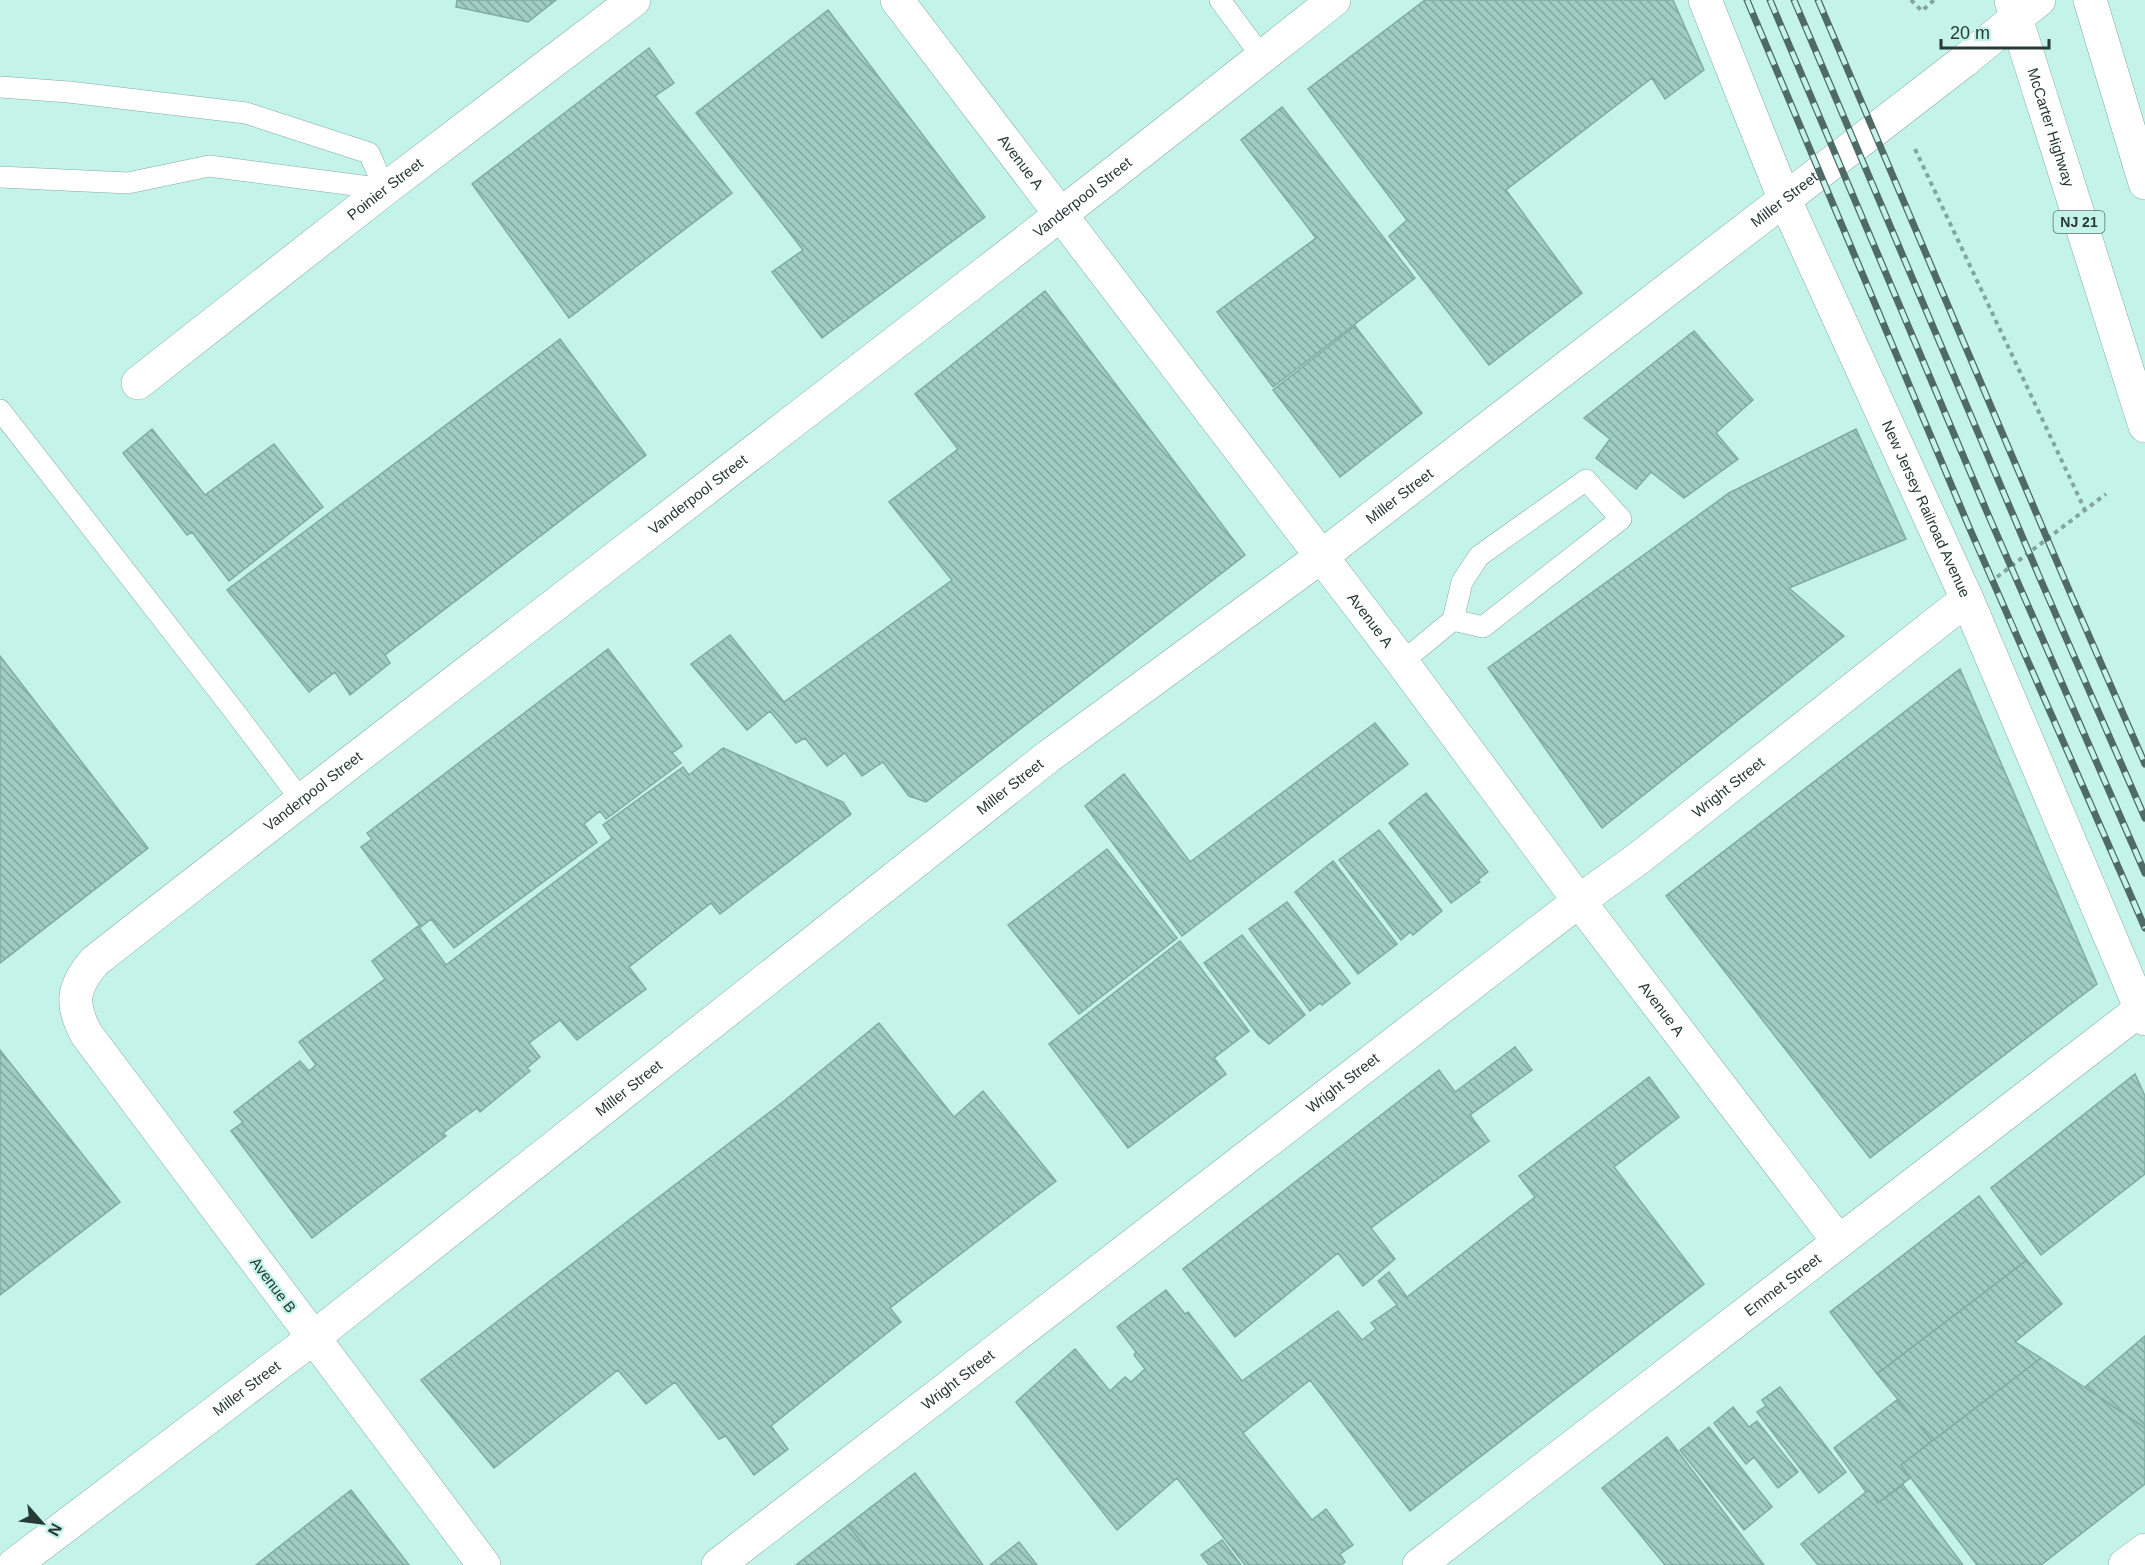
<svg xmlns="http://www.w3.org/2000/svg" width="2145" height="1565" font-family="Helvetica,sans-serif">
  <defs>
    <pattern id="building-back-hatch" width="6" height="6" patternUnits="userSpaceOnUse" patternTransform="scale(1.5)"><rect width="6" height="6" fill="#9fccc3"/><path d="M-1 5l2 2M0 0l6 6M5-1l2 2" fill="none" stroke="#82a79f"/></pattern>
  </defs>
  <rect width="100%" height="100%" fill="#c4f3e9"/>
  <path fill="url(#building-back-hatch)" stroke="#7faca3" stroke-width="1.5" d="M 457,0 L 556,0 L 528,22 L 456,7 Z
    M 1425,0 L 1673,0 L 1704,70 L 1665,99 L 1652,78 L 1506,190 L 1582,293 L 1489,365 L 1389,236 L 1407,220 L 1308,89 Z
    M 828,10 L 985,217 L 822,338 L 772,272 L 803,250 L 696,113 Z
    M 649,48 L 674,83 L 655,96 L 732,193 L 569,318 L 472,184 Z
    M 1282,107 L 1415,278 L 1273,387 L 1217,312 L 1316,238 L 1241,140 Z
    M 1045,291 L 1245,555 L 926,802 L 909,796 L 883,762 L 862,776 L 845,753 L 827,766 L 805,738 L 796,743 L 770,711 L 747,730 L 691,664 L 730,635 L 784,702 L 952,580 L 889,502 L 958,449 L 915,394 Z
    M 1355,326 L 1422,413 L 1340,477 L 1273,390 Z
    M 1694,331 L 1753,400 L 1716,433 L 1738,459 L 1684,498 L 1651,472 L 1636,489 L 1596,458 L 1610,439 L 1584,418 Z
    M 560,339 L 646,455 L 385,655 L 390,663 L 350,695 L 335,672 L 309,692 L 227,590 Z
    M 152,429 L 205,495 L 274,444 L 323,507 L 229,581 L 192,532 L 187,535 L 123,453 Z
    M 1856,429 L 1906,539 L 1789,588 L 1844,636 L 1602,828 L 1488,668 L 1729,493 Z
    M 608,649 L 682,746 L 672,753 L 681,763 L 606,819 L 600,811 L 584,824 L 597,842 L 454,948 L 431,919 L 421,927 L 361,847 L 372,839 L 367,833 Z
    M 0,656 L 148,848 L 0,963 Z
    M 1960,669 L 2097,984 L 1870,1158 L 1666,896 Z
    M 1375,723 L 1408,764 L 1182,936 L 1085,806 L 1124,774 L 1190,862 Z
    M 723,748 L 843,802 L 851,814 L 720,914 L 711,903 L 629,967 L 646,989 L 577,1040 L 560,1020 L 529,1043 L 540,1057 L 527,1068 L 530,1071 L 480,1112 L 477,1108 L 443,1133 L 446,1136 L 312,1238 L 231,1131 L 243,1122 L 234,1112 L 300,1061 L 309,1071 L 316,1065 L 299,1042 L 385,979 L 372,961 L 418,926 L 446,965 L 612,838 L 603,825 L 683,767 L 689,775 Z
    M 1426,793 L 1488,872 L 1478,880 L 1480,882 L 1451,903 L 1389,823 Z
    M 1379,830 L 1442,911 L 1413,935 L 1410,932 L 1401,940 L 1339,860 Z
    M 1107,849 L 1177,938 L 1079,1014 L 1008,925 Z
    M 1333,861 L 1397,944 L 1358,974 L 1295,892 Z
    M 1287,902 L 1350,983 L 1322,1005 L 1320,1003 L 1310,1011 L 1249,929 Z
    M 1242,935 L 1305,1015 L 1269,1044 L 1258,1035 L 1204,963 Z
    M 1180,941 L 1249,1031 L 1214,1058 L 1226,1074 L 1128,1148 L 1049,1044 Z
    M 879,1023 L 954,1117 L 983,1091 L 1056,1181 L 890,1308 L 901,1322 L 771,1426 L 788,1449 L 754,1475 L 726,1436 L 719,1439 L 675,1382 L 646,1404 L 618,1370 L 494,1468 L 421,1380 L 784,1101 Z
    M 1515,1047 L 1532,1070 L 1470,1115 L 1489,1141 L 1371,1228 L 1395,1259 L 1363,1286 L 1338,1253 L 1235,1337 L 1183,1269 L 1439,1070 L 1455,1092 Z
    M 0,1050 L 120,1202 L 0,1295 Z
    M 2135,1074 L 2145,1096 L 2145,1174 L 2041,1255 L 1991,1188 Z
    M 1649,1077 L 1679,1117 L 1614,1167 L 1704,1284 L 1410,1511 L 1310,1380 L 1243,1433 L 1312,1520 L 1326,1509 L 1353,1545 L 1340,1554 L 1345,1562 L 1341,1565 L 1245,1565 L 1177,1478 L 1117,1530 L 1016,1402 L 1075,1349 L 1110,1391 L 1125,1377 L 1131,1382 L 1145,1369 L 1134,1355 L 1136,1352 L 1117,1327 L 1166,1290 L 1185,1314 L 1188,1312 L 1242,1381 L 1338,1311 L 1362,1340 L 1376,1329 L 1371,1323 L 1397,1305 L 1378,1281 L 1389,1272 L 1407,1297 L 1535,1197 L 1519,1176 Z
    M 1979,1196 L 2027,1260 L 1877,1374 L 1830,1312 Z
    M 2027,1260 L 2062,1304 L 2015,1342 L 2041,1358 L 1932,1441 L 1877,1374 Z
    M 2145,1336 L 2145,1428 L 2085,1387 Z
    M 2041,1358 L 2145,1428 L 2145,1484 L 2041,1565 L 1977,1565 L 1901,1465 Z
    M 1780,1387 L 1846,1472 L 1819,1493 L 1757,1412 L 1766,1406 L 1762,1400 Z
    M 1898,1399 L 1932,1441 L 1901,1465 L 1910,1478 L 1878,1503 L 1870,1491 L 1866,1492 L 1834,1448 Z
    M 1733,1407 L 1749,1427 L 1757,1421 L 1798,1472 L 1778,1488 L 1754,1457 L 1746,1464 L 1714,1423 Z
    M 1709,1427 L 1772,1507 L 1744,1530 L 1680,1450 Z
    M 1667,1437 L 1764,1565 L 1665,1565 L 1602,1488 Z
    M 915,1473 L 983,1565 L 879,1565 L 848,1525 Z
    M 1903,1485 L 1963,1565 L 1818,1565 L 1801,1544 L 1866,1492 L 1870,1491 L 1878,1503 Z
    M 351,1490 L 409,1565 L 256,1565 Z
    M 848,1525 L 879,1565 L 796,1565 Z
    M 1222,1540 L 1241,1565 L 1209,1565 L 1201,1555 Z
    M 1019,1542 L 1037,1565 L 990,1565 Z"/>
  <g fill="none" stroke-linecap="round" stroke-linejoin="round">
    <defs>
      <path id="service" d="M 1220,0 L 1262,57
        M 0,87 L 69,92 L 246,113 L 369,153 L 385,189 L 209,166 L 128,183 L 0,177
        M 0,410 L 238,716 L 301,800
        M 1402,662 L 1453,620 L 1462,582 L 1479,556 L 1586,480 L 1621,519 L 1483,627 L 1453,620"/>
      <g id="minor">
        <path id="s1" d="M 897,0 L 1402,662 L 1579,901 L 1839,1242"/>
        <path id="s2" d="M 1705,0 L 1784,198 L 1967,599 L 2145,1019"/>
        <path id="s3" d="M 138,383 L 385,189 L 634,0"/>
        <path id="s4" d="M 14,1565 L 313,1338 L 1049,756 L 1322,556 L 1964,61 L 2016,18"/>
        <path id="s5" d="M 484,1565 L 87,1035 C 70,1005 72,987 95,961 C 506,639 924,325 1334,0"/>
        <path id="s6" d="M 718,1565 L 1579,901 L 1639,858 L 1967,599"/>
        <path id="s7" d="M 1419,1565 L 2145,1006"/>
        <path d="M 2125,1565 L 2145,1550"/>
      </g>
      <g id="primary">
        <path id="s8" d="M 2039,0 L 2016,18 L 2145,426"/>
        <path d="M 2090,0 L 2145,183"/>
      </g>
      <path id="motorway" d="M 2011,0 L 2016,18"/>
    </defs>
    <use href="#service" stroke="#80aca3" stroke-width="22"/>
    <use href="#minor" stroke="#80aca3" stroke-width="34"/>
    <use href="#primary" stroke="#80aca3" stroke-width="34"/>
    <use href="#motorway" stroke="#80aca3" stroke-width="34"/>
    <path stroke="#82a69e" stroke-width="4" stroke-dasharray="4.5 4.5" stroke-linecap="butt" d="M 1911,0 L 1922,11 L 1934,0
      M 1915,149 L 2085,510
      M 1997,577 L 2106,494"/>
    <use href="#service" stroke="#fff" stroke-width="21"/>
    <use href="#minor" stroke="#fff" stroke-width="33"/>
    <use href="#primary" stroke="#fff" stroke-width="33"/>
    <use href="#motorway" stroke="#fff" stroke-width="33"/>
    <defs>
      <path id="rail" d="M 1747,0 L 1969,527 L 2145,928
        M 1770,0 L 1987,512 L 2145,873
        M 1794,0 L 2042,583 L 2145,818
        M 1818,0 L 2069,590 L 2145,764"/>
    </defs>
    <use href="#rail" stroke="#506b65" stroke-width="7"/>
    <use href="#rail" stroke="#c4f3e9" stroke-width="4.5" stroke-dasharray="14" stroke-linecap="butt"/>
  </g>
  <g text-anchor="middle" stroke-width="4.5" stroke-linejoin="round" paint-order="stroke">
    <rect fill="#c4f3e9" stroke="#56726c" stroke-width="1.5" x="2053.5" y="211" width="51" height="22" rx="4.5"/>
    <g font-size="14" font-weight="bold" fill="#273a36">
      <text x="2079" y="227">NJ 21</text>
    </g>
    <g font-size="15" fill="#273a36" stroke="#c4f3e9">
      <text dy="5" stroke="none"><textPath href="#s8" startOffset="144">McCarter Highway</textPath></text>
      <text dy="5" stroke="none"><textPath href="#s1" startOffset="204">Avenue A</textPath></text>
      <text dy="5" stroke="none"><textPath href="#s3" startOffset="314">Poinier Street</textPath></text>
      <text dy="5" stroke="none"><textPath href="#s5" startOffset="1992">Vanderpool Street</textPath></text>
      <text dy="5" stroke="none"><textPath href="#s4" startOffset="2236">Miller Street</textPath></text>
      <text dy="5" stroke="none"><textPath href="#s5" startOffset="1506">Vanderpool Street</textPath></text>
      <text dy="5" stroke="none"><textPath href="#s4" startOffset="1750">Miller Street</textPath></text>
      <text dy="5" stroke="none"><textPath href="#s2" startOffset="555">New Jersey Railroad Avenue</textPath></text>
      <text dy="5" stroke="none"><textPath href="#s1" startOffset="780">Avenue A</textPath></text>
      <text dy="5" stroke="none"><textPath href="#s4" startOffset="1264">Miller Street</textPath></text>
      <text dy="5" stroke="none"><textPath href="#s6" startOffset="1275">Wright Street</textPath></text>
      <text dy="5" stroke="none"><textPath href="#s5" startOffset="1020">Vanderpool Street</textPath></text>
      <text dy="5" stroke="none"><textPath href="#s1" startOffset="1266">Avenue A</textPath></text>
      <text dy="5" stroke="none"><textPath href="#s6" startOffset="789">Wright Street</textPath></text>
      <text dy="5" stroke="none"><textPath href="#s4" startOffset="778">Miller Street</textPath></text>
      <text transform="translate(273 1285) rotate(53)" y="5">Avenue B</text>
      <text dy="5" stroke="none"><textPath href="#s7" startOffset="459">Emmet Street</textPath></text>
      <text dy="5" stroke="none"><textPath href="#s6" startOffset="303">Wright Street</textPath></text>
      <text dy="5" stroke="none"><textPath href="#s4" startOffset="292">Miller Street</textPath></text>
    </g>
  </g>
  <g transform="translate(42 1523) rotate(118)" stroke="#c4f3e9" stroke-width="4.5" paint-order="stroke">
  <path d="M0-4.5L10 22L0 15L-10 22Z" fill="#273a36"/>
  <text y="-9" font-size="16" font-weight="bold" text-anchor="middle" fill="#273a36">N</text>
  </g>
  <path d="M1941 39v9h108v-9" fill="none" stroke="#273a36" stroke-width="3"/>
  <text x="1950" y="39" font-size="18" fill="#273a36" stroke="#c4f3e9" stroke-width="4.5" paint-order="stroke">20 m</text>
</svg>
